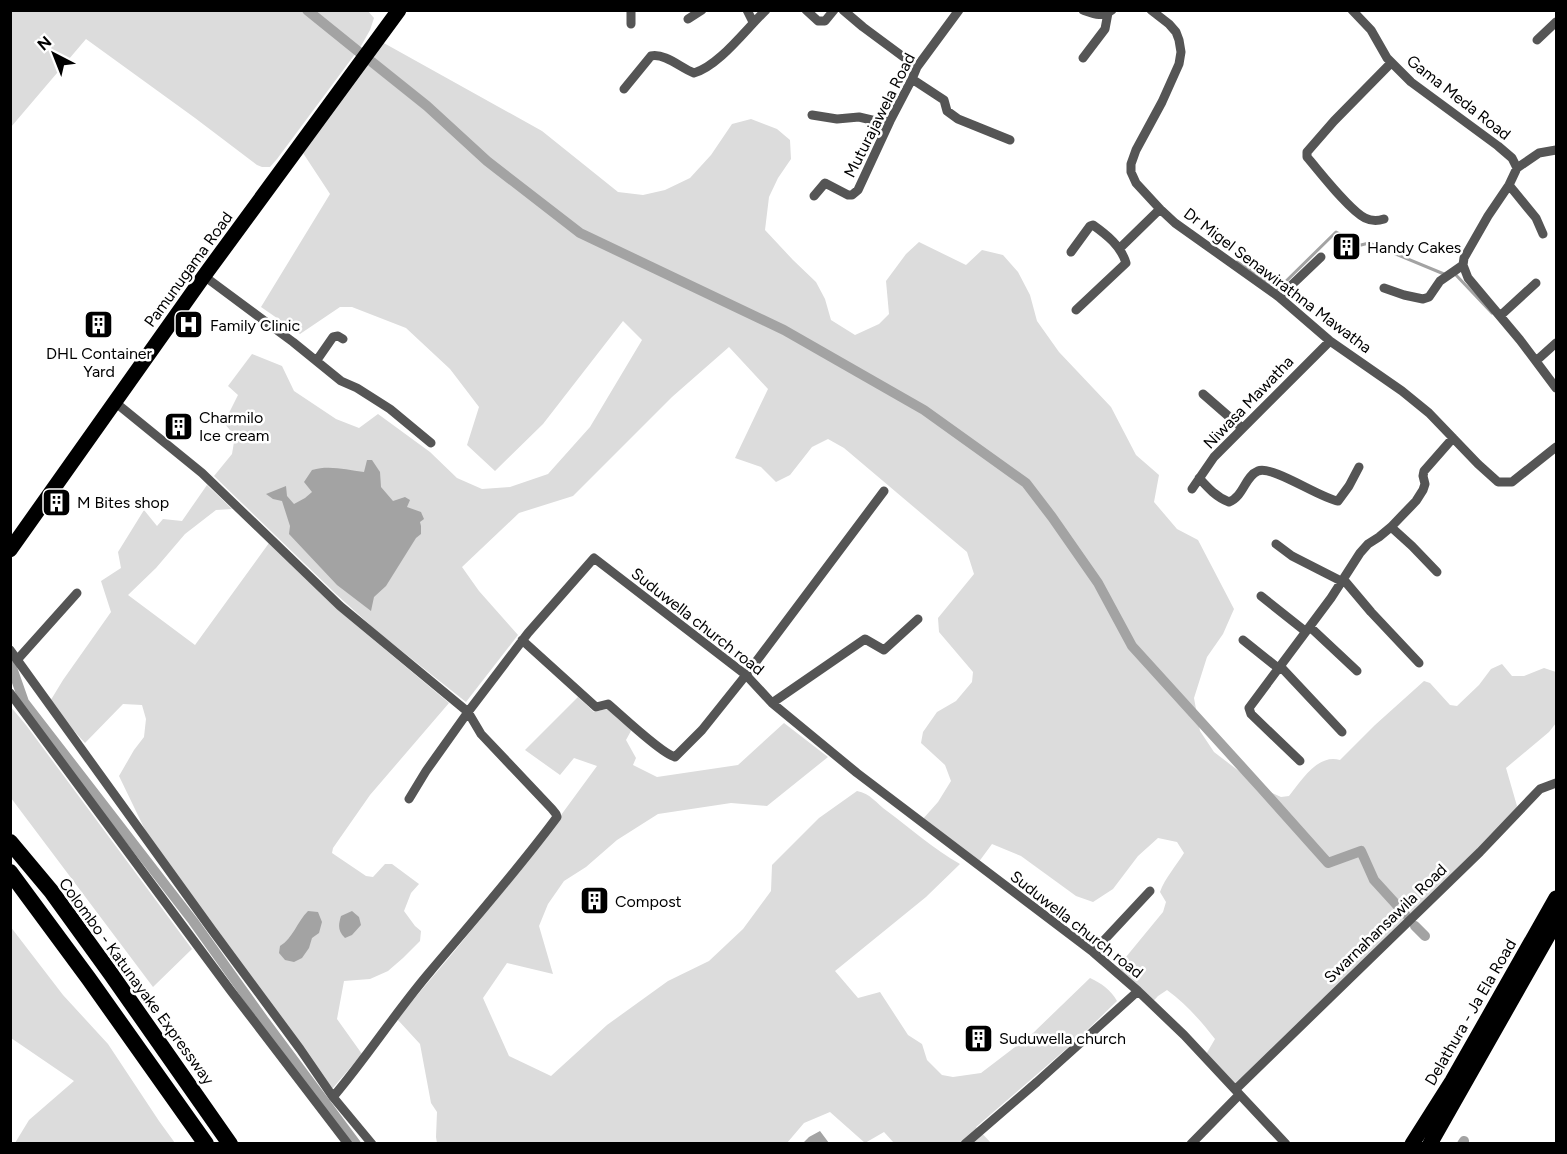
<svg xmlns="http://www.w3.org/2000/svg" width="1567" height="1154" font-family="Figtree,sans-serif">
  <rect width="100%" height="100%" fill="#fff"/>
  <path fill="#dcdcdc" d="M 367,10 L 374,18 L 370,30 L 361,46 L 277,159 L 270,167 L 262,167 L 257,165 L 195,118 L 86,39 L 11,127 L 11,11 Z
    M 382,42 L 542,131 L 618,192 L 643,195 L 665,190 L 690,178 L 711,155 L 732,124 L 751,119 L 777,129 L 790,140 L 791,159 L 778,178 L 769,197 L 765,230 L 793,260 L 816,282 L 825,299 L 831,320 L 855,335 L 879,324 L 889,314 L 886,281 L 906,254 L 919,242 L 966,265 L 982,250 L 1003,255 L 1018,272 L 1030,295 L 1037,321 L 1059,352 L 1111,407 L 1136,455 L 1159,475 L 1154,502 L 1177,529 L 1198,540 L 1234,609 L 1223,634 L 1207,657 L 1194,698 L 1200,731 L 1214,752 L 1261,788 L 1281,797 L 1289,796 C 1301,781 1318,753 1340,760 L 1375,725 L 1424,681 L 1430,683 L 1450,705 L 1457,706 L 1479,685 L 1491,669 L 1502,664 L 1512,676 L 1524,676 L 1544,668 L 1556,672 L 1556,723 L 1549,732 L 1506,768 L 1517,806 L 1511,816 L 1242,1080 L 1234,1085 L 1205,1056 L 1215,1039 C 1201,1021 1185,1003 1167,990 L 1158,996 L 1149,1006 L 1112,974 L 1163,912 L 1166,902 L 1160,892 C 1165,878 1176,866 1184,853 L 1177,842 L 1158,838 L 1138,856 L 1113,889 L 1093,902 L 1076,896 L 1021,856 L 992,844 L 978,863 L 922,820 L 938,802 L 951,781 L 945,765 L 921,743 L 923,732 L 937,712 L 956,701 L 972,682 L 973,672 L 939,632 L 938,618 L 974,574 L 967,552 L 844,448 L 828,439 L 812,447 L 790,475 L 776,482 L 761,467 L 735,458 L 768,389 L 729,347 L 672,397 L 573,496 L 519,513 L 462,567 L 479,591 L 518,635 L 466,702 L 379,633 L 337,595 L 214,476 L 232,454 L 235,436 L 224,423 L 238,395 L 228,386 L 252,354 L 282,366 L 294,391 L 336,419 L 359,428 L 378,414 L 430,452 L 457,478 L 482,489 L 510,487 L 548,474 L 590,427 L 642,340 L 623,321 L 543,424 L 495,471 L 467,445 L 479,407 L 450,369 L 406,328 L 352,307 L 340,307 L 300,334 L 261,307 L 330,194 L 303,153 Z
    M 207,485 L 232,509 L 216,510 L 185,534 L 156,568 L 128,595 L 195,645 L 269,543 L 338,610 L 449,703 L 370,795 L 333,848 L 332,853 L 366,876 L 373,877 L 385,864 L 392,864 L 419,884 L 411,893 L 404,911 L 415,926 L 421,931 L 420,941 L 403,958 L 388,971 L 370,979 L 344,981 L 337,1019 L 362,1054 L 332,1089 L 148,836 L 119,776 L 134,750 L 144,737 L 146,719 L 142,705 L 123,704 L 85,743 L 49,703 L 63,680 L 111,612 L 101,581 L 121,568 L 118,552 L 144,510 L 157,526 L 163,519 L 182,521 Z
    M 578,697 L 594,712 L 607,709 L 632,729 L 626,740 L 636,758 L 633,765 L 657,777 L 738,765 L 784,723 L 828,757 L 767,806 L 731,803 L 658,814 L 617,840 L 586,867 L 564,881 L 548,904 L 539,926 L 553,974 L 507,963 L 483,998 L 509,1056 L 551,1076 L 607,1025 L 668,981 L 709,961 L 743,929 L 771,891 L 772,865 L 819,818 L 857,791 C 870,793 877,804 887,811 C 911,829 934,849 960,864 L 926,897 L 835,971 L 858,998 L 880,992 L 908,1035 L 922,1044 L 927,1060 L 942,1075 L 953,1077 L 981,1073 L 1032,1034 L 1090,978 C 1101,983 1111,990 1117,1001 L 1080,1037 L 976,1127 L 992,1144 L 894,1143 L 884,1132 L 865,1143 L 830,1112 L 804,1123 L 787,1143 L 437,1143 L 436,1137 L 437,1112 L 431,1103 L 420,1044 L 397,1019 L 452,954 L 520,871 L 597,766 L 574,758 L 560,775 L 525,750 Z
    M 10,706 L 26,725 L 192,949 L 153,987 L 11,798 Z
    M 10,926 L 63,995 L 108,1044 L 159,1121 L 175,1143 L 15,1143 L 29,1120 L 74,1081 L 11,1038 Z"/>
  <path fill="#a3a3a3" d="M 367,460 L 372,460 L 380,472 L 381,487 L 393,501 L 405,497 L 410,500 L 407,507 L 421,512 L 424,519 L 420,522 L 421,526 L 421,534 L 416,538 L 386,586 L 374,597 L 371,611 L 337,585 L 289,534 L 290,526 L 282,501 L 273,499 L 266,494 L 286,486 L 287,496 L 294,504 L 305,498 L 312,492 L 304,482 L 312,470 C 330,465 346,470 364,472 Z
    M 308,911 L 318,912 L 322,922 L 319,933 L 312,938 L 309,948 L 302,958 L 294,962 L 285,960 L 279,953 L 280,946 C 293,938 297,922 308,911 Z
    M 352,911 L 359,917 L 361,925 L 352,935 L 345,938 C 338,931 338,926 341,916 Z
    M 820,1131 L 829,1143 L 803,1143 L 809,1137 Z"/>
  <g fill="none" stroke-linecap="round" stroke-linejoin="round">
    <path stroke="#a3a3a3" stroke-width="3" d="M 1237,262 L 1249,269 L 1276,291 L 1336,232 L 1361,245 L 1369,243 L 1444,274
      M 1455,274 L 1492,313"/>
    <path stroke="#a3a3a3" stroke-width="10" d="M 307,10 L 359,52
      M 372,62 L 427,106 L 487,161 L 580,233 L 784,330 L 924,410 L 1026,483 L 1052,517 L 1098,583 L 1132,646 L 1261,788 L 1328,863 L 1361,851 L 1374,880 L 1405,914
      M 10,662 L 24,702 L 193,921 L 263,1019 L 356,1144
      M 1415,926 L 1425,936
      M 1462,1144 L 1464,1141"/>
    <path stroke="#555" stroke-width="9" d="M 747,10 L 753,22
      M 806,10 L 818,21 L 825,21 L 834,10
      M 843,10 L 863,27 L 917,67
      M 1083,10 C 1094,14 1102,18 1112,10
      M 1151,10 L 1169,24 L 1176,32 L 1179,40 L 1181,52 L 1179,64 L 1162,102 L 1136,150 L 1131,164 L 1131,172 L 1136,183 L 1160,209 L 1175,223 L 1279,297 L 1330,341 L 1402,391 L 1429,413 L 1478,464 L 1498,482 L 1512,482 L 1556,447
      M 1352,10 L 1371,30 L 1387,58 L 1411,82 L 1498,146 L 1512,158 L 1517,168 L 1509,185 L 1488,216 L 1464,258 L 1463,265 L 1468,278 L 1520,340 L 1556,388
      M 688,19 L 702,10
      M 631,24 L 631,10
      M 1537,40 L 1556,22
      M 1083,58 L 1105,29 L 1108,13
      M 912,79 L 944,100 L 947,111 L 958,119 L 1010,140
      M 624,89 L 651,56 C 665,53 681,68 694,73 C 719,66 746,29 766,10
      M 812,115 L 837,119 L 859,117 L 876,121 L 890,121
      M 1517,168 L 1539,153 L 1556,150
      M 1509,185 L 1536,218 L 1543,234
      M 814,196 L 825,183 L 848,195 L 852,195 L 858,190 L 890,121 L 912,79 L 917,67 L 959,10
      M 1384,219 C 1378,221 1371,221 1365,218 C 1349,210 1320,172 1307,157 L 1307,152 L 1334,121 L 1391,63
      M 1119,249 L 1160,209
      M 1071,252 L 1090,226 L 1093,225 C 1107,235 1121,246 1126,263 L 1076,310
      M 204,276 L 293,342 L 341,381 L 357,388 L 390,409 L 431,443
      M 1384,288 L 1404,295 L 1423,299 L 1429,297 L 1440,281 L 1463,265
      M 1279,297 L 1321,257
      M 1500,316 L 1536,283
      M 317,360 L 333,337 L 338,336 L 343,339
      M 1536,361 L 1556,343
      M 1203,394 L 1242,428
      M 116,403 L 202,473 L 340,606 L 468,712 L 528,633 L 594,558 L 746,675 L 772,703 L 857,773 L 1093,952 L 1138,991 L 1184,1035 L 1286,1144
      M 1199,478 C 1208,488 1216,497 1229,502 C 1244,496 1245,476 1258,471 C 1272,465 1320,498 1338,501 L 1349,486 L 1359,467
      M 1192,489 L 1214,457 L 1330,341
      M 1391,527 L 1412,546 L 1437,572
      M 1276,544 L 1292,556 L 1343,582
      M 1344,580 L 1371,612 L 1419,663
      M 1261,596 L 1305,631
      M 1310,627 L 1357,671
      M 522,640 L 596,707 L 608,704 C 621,715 662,754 675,757 L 702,730 L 746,675 L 884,491
      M 1243,640 L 1278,668
      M 10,650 L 212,930 L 300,1049 L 333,1097 L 372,1144
      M 17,660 L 77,593
      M 1280,666 L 1342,732
      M 10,693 L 231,991 L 348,1144
      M 772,703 L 865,639 L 884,650 L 918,619
      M 1300,761 L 1251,714 L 1249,708 L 1331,598 L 1360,553 L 1368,544 L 1379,537 L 1391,527 L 1416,501 L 1423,490 L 1425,484 L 1423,476 L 1424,471 L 1453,438
      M 1093,952 L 1150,891
      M 1236,1089 L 1480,852 L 1540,789 L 1556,783
      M 333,1097 C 367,1057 395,1013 429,973 C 472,922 517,871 557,817 L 556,814 L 552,809 L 481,734 L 468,712 L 426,771 L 409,799
      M 965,1144 L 1037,1082 L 1138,991
      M 1191,1144 L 1239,1095"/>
    <path stroke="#000" stroke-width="15" d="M 10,550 L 204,276 L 399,10
      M 1412,1144 L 1452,1081 L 1556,898
      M 1430,1144 L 1556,922"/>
    <path stroke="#000" stroke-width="16" d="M 10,842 L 51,891 L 111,974 L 230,1144
      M 10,872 L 89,979 L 206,1144"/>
  </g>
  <defs>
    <symbol id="building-square" viewBox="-11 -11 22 22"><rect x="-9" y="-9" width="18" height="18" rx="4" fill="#000" stroke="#fff"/><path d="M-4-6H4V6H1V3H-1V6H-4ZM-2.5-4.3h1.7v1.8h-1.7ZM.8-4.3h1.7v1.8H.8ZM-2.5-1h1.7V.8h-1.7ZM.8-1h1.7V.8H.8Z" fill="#fff"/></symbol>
    <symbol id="hospital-square" viewBox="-11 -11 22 22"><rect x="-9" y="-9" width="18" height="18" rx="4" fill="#000" stroke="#fff"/><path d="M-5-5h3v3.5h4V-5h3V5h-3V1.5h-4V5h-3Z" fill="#fff"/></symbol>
  </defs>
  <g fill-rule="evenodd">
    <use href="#building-square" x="1330" y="230" width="33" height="33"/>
    <use href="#building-square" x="82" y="308" width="33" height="33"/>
    <use href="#hospital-square" x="172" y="308" width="33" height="33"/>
    <use href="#building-square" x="162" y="410" width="33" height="33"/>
    <use href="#building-square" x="40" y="486" width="33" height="33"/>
    <use href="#building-square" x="578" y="884" width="33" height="33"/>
    <use href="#building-square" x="962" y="1022" width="33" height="33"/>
  </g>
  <g text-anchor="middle" stroke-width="5" stroke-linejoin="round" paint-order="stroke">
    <g font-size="16" fill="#000" stroke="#fff">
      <text transform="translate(1459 97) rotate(38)" y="6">Gama Meda Road</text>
      <text transform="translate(879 115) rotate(-63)" y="6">Muturajawela Road</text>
      <text transform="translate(188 269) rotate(-54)" y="6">Pamunugama Road</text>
      <text transform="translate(1278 280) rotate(37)" y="6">Dr Migel Senawirathna Mawatha</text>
      <text transform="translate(1248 402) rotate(-46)" y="6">Niwasa Mawatha</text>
      <text transform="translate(698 621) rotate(38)" y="6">Suduwella church road</text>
      <text transform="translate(1385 923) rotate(-44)" y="6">Swarnahansawila Road</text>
      <text transform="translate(1077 924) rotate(38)" y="6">Suduwella church road</text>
      <text transform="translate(137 981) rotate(54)" y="6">Colombo - Katunayake Expressway</text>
      <text transform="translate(1470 1012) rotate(-60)" y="6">Delathura - Ja Ela Road</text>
    </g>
    <g font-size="16" fill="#000" stroke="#fff" text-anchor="start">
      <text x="1367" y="253">Handy Cakes</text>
      <text x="210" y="331">Family Clinic</text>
      <text x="99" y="359" text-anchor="middle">DHL Container<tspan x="99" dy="18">Yard</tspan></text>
      <text x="199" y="423">Charmilo<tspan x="199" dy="18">Ice cream</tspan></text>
      <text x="77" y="508">M Bites shop</text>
      <text x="615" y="907">Compost</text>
      <text x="999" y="1044">Suduwella church</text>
    </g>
  </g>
  <rect width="1567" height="1154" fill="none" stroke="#000000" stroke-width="24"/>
  <g transform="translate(54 54) rotate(318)" stroke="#ffffff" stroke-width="4.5" paint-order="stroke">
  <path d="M0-4.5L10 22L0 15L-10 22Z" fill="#000000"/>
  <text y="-9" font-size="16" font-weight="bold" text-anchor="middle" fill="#000000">N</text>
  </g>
</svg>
